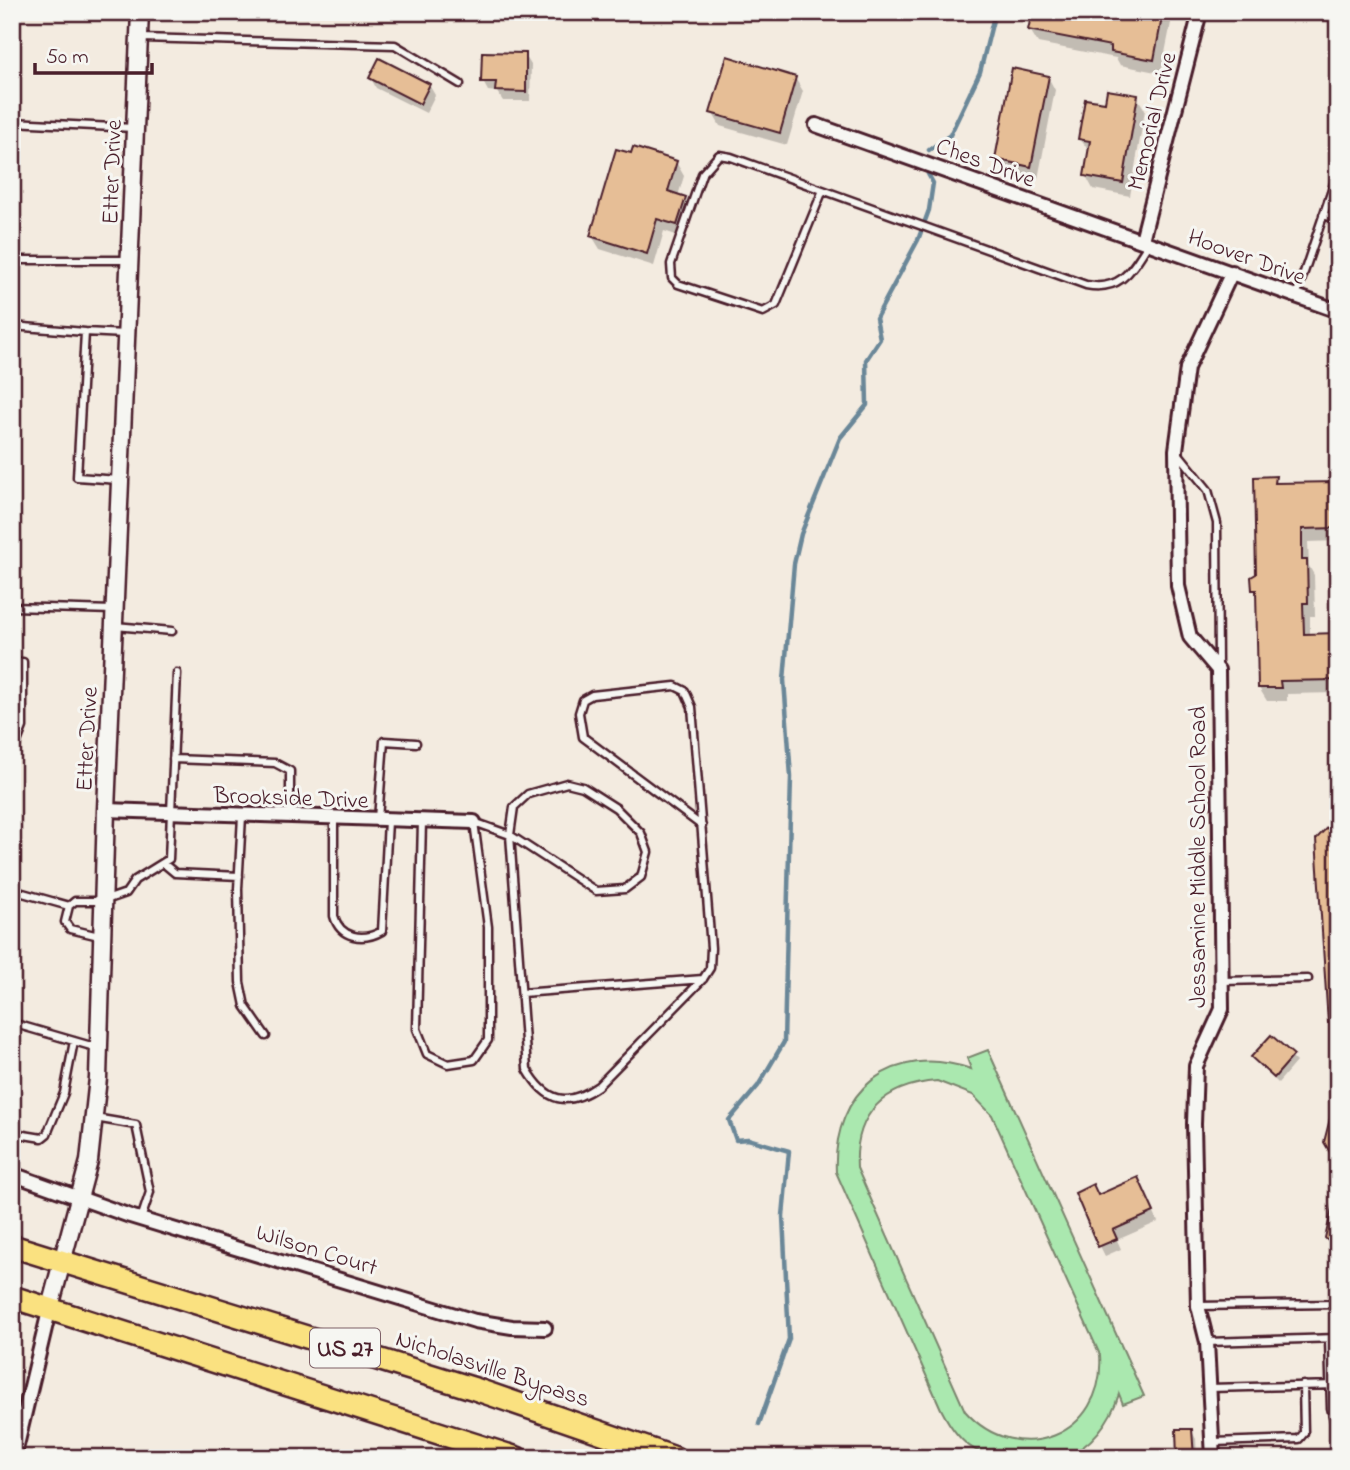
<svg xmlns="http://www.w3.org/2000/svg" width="1350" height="1470" font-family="'Indie Flower',sans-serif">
  <rect width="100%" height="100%" fill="#f3ebe0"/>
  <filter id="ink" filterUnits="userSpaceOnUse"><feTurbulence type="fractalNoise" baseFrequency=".0143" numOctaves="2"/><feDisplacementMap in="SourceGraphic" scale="14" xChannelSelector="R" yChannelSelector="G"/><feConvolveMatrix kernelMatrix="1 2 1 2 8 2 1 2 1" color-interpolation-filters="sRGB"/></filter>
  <g filter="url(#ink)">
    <path fill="#aae8af" stroke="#7a846d" stroke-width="2" fill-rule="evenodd" d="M 988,1050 L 1144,1396 L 1123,1404 L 1119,1394 C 1111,1420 1091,1448 1064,1457 C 1053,1460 1038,1458 1027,1458 C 981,1458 963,1452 941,1409 L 836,1172 C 832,1090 893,1042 971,1069 L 967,1058 ZM 937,1081 L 973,1095 L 992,1115 L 1100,1355 C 1106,1436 1017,1470 965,1411 L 857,1168 C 854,1113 885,1085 937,1081 Z"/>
    <path fill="#0003" d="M 1033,12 L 1164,12 L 1171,23 L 1161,73 L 1120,65 L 1116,58 L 1038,43 L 1030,30 Z
      M 525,55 L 531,65 L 530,101 L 503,101 L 497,92 L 488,91 L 483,82 Z
      M 1048,77 L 1055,90 L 1038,179 L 1004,172 L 996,159 Z
      M 371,78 L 429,85 L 435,95 L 426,113 L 376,88 Z
      M 795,78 L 803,91 L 787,145 L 720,126 L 712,112 Z
      M 1137,97 L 1145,110 L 1130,196 L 1093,189 L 1086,176 L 1090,152 L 1080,139 L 1106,104 Z
      M 676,162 L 684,176 L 678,196 L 685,198 L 693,211 L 685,238 L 664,231 L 654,266 L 600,249 L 592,236 Z
      M 1275,478 L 1278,485 L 1338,484 L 1338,541 L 1308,542 L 1309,566 L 1314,575 L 1315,616 L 1310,616 L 1310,635 L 1338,635 L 1338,693 L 1287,694 L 1287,701 L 1267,701 L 1259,688 L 1258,596 L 1254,589 Z
      M 1338,819 L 1338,1077 L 1332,1067 L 1318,839 Z
      M 1271,1037 L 1296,1062 L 1278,1083 L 1253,1058 Z
      M 1143,1189 L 1158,1222 L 1117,1240 L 1121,1249 L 1105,1256 L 1100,1246 L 1098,1197 Z
      M 1338,1192 L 1338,1254 L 1327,1237 Z
      M 1191,1430 L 1196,1439 L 1197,1458 L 1179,1458 Z
      M 1087,1452 L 1090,1458 L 1074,1458 Z"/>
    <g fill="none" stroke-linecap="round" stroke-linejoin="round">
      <path stroke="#6b8798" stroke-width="4.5" d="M 929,150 L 950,135 L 980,72 L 995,12
        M 759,1424 L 789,1339 L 783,1216 L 789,1151 L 748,1139 L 736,1140 L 729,1120 L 758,1086 L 784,1042 L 791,777 L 784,680 L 794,564 L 801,534 L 840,438 L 867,405 L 866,360 L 880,339 L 876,318 L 918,240 L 929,210 L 933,183 L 928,174"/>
    </g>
    <path fill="#e6be96" stroke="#4a1f2b" stroke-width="2" d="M 1032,12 L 1163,12 L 1154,60 L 1111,52 L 1111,46 L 1028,30 Z
      M 482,52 L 526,53 L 526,92 L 495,91 L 496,82 L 481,82 Z
      M 727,56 L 796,77 L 780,133 L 710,113 Z
      M 379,58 L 430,84 L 420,104 L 369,78 Z
      M 1012,68 L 1049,76 L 1031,167 L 995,159 Z
      M 1107,90 L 1138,95 L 1123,183 L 1084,176 L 1090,141 L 1078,139 L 1085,99 L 1105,102 Z
      M 633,147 L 677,161 L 668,191 L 686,197 L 677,225 L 657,219 L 647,254 L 590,236 L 616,149 L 631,153 Z
      M 1276,476 L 1275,483 L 1338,482 L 1338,528 L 1302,529 L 1302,560 L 1307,560 L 1308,603 L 1303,603 L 1304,634 L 1338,633 L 1338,680 L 1280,681 L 1281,688 L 1258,688 L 1256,590 L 1252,590 L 1251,577 L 1256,574 L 1254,477 Z
      M 1338,816 L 1338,1023 L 1328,1023 L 1316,839 Z
      M 1271,1035 L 1294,1055 L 1274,1078 L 1251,1057 Z
      M 1333,1107 L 1338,1107 L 1338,1166 L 1324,1142 Z
      M 1138,1177 L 1154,1212 L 1113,1230 L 1117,1239 L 1098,1247 L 1075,1193 L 1093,1184 L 1098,1195 Z
      M 1333,1204 L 1338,1205 L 1338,1250 L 1325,1238 Z
      M 1176,1429 L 1192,1429 L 1194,1458 L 1177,1458 Z"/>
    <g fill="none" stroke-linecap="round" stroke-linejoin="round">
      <defs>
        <path id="service" d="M 141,38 L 395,45 L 460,84
          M 12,122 L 134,128
          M 823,190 L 776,305 L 763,312 L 678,284 L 672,278 L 671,264 L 702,174 L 719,155 L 731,157 L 1086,285 C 1122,292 1132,269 1149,243
          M 1323,215 L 1338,219
          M 12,264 L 21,260 L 128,260
          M 1337,269 L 1338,270
          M 1296,296 L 1338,172
          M 12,326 L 85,332
          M 1178,453 L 1208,490 L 1217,523 L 1218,668
          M 119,480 L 77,477 L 85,332 L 125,334
          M 12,607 L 113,610
          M 115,626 L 172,631
          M 12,662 L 23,662 L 23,727 L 12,755
          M 173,759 L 275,763 L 290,771 L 290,816
          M 242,816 L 238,889 L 240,982 L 245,1006 L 266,1036
          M 334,819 L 334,916 C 340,938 363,942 382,931 L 388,821
          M 378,819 L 384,741 L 416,743
          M 422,821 L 417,1029 L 427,1054 L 448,1064 L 474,1060 L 488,1040 L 488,927 L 474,822 L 510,835 L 596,891 L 625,889 L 641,877 L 648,852 L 641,833 L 616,808 L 583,787 L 567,783 L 528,794 L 514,807 L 510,835 L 527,1069 C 546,1102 567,1108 598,1086 L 703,979 L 710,968 L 711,948 L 692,707 L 685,691 L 675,686 L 592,695 L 583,700 L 579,713 L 583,737 L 702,826
          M 163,863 L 175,873 L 239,876
          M 12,890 L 69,906
          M 99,936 L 70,929 L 65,922 L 69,906 L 75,901 L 103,901 L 126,893 L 135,880 L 169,859 L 177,673
          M 1222,981 L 1308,979
          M 522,993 L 703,979
          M 12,1023 L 98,1048
          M 95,1118 L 136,1125 L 150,1192 L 141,1219
          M 12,1133 L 42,1138 L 47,1134 L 64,1093 L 74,1041
          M 1198,1306 L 1338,1304
          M 1329,1339 L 1331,1408 L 1338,1436
          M 1207,1342 L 1338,1338
          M 1209,1388 L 1338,1385
          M 1213,1442 L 1299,1439 L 1304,1433 L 1303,1385"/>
        <path id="minor" d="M 816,125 L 1338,311
          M 1142,240 L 1200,12
          M 106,810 L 474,822
          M 12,1174 L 130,1216 L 475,1321 L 512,1327 L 545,1328
          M 14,1458 L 50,1307
          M 1213,1458 L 1207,1342 L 1198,1306 L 1194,1124 L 1196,1066 L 1222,1009 L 1218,670 L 1190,637 L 1178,586 L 1176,450 L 1187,368 L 1232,272"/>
        <path id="tertiary" d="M 50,1307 L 89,1161 L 98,1078 L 106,810 L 140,12"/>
        <path id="trunk" d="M 12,1246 L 475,1389 L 675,1458
          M 12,1297 L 517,1458"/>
      </defs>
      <use href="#service" stroke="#4a1f2b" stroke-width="11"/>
      <use href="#minor" stroke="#4a1f2b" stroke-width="18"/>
      <use href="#tertiary" stroke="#4a1f2b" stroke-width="21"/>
      <use href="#trunk" stroke="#4a1f2b" stroke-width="26"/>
      <use href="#service" stroke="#f6f6f2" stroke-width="6"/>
      <use href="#minor" stroke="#f6f6f2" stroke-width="12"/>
      <use href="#tertiary" stroke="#f6f6f2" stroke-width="16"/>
      <use href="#trunk" stroke="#fae180" stroke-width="21"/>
    </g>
  </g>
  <g text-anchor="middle" stroke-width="6" stroke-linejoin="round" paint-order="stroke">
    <rect fill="#f6f6f2" stroke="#7e6067" stroke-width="2" x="310" y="1328.5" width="70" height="39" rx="5"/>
    <g font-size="23" font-weight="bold" fill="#4a1f2b">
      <text x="345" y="1356">US 27</text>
    </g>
    <g font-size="24" fill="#4a1f2b" stroke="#f6f6f2">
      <text transform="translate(1151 121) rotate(-76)" y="8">Memorial Drive</text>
      <text transform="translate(986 162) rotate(20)" y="8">Ches Drive</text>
      <text transform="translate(111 172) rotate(-88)" y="8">Etter Drive</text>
      <text transform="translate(1247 256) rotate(20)" y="8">Hoover Drive</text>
      <text transform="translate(86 739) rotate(-87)" y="8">Etter Drive</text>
      <text transform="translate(291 797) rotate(2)" y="8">Brookside Drive</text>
      <text transform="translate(1197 857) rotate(-90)" y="8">Jessamine Middle School Road</text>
      <text transform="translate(317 1249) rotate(17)" y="8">Wilson Court</text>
      <text transform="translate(493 1368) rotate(18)" y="8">Nicholasville Bypass</text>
    </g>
  </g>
  <rect width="1350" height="1470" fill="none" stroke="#f6f6f2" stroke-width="42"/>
  <rect x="21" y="21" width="1308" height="1428" fill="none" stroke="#4a1f2b" stroke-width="2.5" filter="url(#ink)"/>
  <path d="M35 63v10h117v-10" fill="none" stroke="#4a1f2b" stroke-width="3.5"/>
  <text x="46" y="63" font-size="21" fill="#4a1f2b" stroke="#f6f6f2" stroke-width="5" paint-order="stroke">50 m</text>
</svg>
